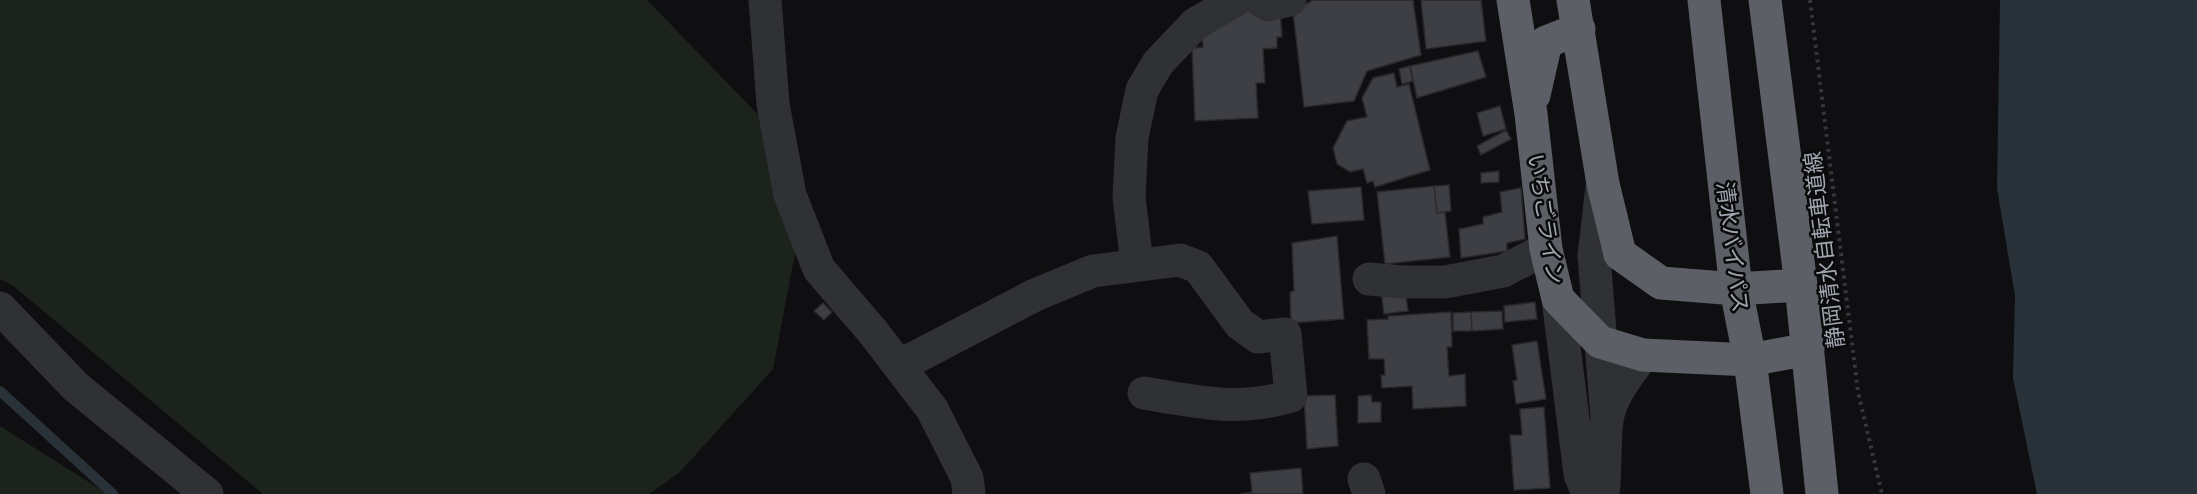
<svg xmlns="http://www.w3.org/2000/svg" width="2197" height="494" font-family="Signika,'Noto Sans JP',sans-serif">
  <rect width="100%" height="100%" fill="#0f0f11"/>
  <path fill="#1c231d" d="M 0,0 L 647,0 L 769,126 L 798,238 L 773,369 L 679,473 L 649,494 L 263,494 L 12,285 L 0,279 Z
    M 0,426 L 108,494 L 0,494 Z"/>
  <path fill="#293238" d="M 2000,0 L 2197,0 L 2197,494 L 2037,494 L 2013,378 L 2015,296 L 1997,188 Z"/>
  <g fill="none" stroke-linecap="round" stroke-linejoin="round">
    <path stroke="#293238" stroke-width="10" d="M 0,391 L 113,494"/>
  </g>
  <path fill="#3e3f44" stroke="#29292c" stroke-width="1.5" d="M 1313,0 L 1413,0 L 1421,55 L 1367,71 L 1354,101 L 1304,107 L 1293,12 Z
    M 1421,0 L 1481,0 L 1486,41 L 1426,49 Z
    M 1240,7 L 1280,9 L 1282,37 L 1277,37 L 1277,48 L 1263,49 L 1265,83 L 1256,83 L 1258,118 L 1195,121 L 1192,48 L 1203,47 L 1202,36 Z
    M 1478,51 L 1486,77 L 1417,98 L 1410,66 Z
    M 1410,66 L 1413,81 L 1402,84 L 1399,69 Z
    M 1394,73 L 1397,87 L 1409,84 L 1430,170 L 1375,187 L 1373,181 L 1367,183 L 1363,169 L 1350,172 L 1337,164 L 1333,148 L 1347,121 L 1367,117 L 1362,98 L 1373,78 Z
    M 1500,106 L 1506,129 L 1483,136 L 1477,113 Z
    M 1506,130 L 1511,139 L 1481,155 L 1477,146 Z
    M 1499,171 L 1499,182 L 1481,183 L 1481,173 Z
    M 1449,185 L 1451,211 L 1437,213 L 1434,186 Z
    M 1434,186 L 1437,213 L 1445,212 L 1450,257 L 1385,264 L 1377,192 Z
    M 1361,187 L 1364,220 L 1312,224 L 1308,191 Z
    M 1521,188 L 1525,239 L 1507,243 L 1507,251 L 1461,258 L 1459,229 L 1483,224 L 1483,217 L 1502,212 L 1500,192 Z
    M 1337,236 L 1344,319 L 1291,323 L 1290,292 L 1294,291 L 1292,243 Z
    M 1405,289 L 1408,311 L 1384,314 L 1381,291 Z
    M 1535,302 L 1537,319 L 1505,322 L 1504,306 Z
    M 823,303 L 832,312 L 824,320 L 814,311 Z
    M 1502,311 L 1503,329 L 1472,331 L 1471,312 Z
    M 1451,312 L 1452,347 L 1447,347 L 1449,376 L 1465,374 L 1466,406 L 1413,409 L 1412,386 L 1382,388 L 1381,375 L 1385,375 L 1384,359 L 1369,359 L 1367,320 L 1388,319 L 1388,316 Z
    M 1471,312 L 1472,331 L 1453,331 L 1453,313 Z
    M 1537,341 L 1546,399 L 1516,404 L 1513,381 L 1517,380 L 1512,345 Z
    M 1335,395 L 1338,446 L 1307,449 L 1304,396 Z
    M 1371,395 L 1372,402 L 1381,402 L 1381,422 L 1358,423 L 1358,396 Z
    M 1544,407 L 1550,488 L 1514,490 L 1510,435 L 1522,435 L 1520,409 Z
    M 1301,468 L 1303,494 L 1240,494 L 1252,492 L 1250,473 Z"/>
  <g fill="none" stroke-linecap="round" stroke-linejoin="round">
    <path stroke="#36383c" stroke-width="4" stroke-dasharray="3 4.5" stroke-linecap="butt" d="M 1810,0 L 1858,392 L 1882,494"/>
    <path stroke="#303135" stroke-width="33" d="M 765,0 L 773,104 L 790,195 L 819,269 L 873,332 L 932,409 L 967,478 L 969,494
      M 1260,0 L 1268,5 L 1290,0
      M 1602,186 L 1594,256 L 1607,418
      M 1137,264 L 1129,197 L 1132,138 L 1142,90 L 1158,63 L 1195,24 L 1236,0
      M 1369,279 L 1403,282 L 1445,282 L 1503,271 L 1546,249
      M 1558,299 L 1580,474 L 1588,494
      M 0,308 L 76,387 L 207,494
      M 899,366 L 1035,295 L 1093,271 L 1180,260 L 1198,267 L 1240,324 L 1258,337 L 1285,334 L 1291,396 C 1239,412 1196,402 1144,393
      M 1364,479 L 1369,494
      M 1603,494 C 1606,469 1604,444 1607,420 C 1611,395 1629,374 1643,355"/>
    <path stroke="#5d5f66" stroke-width="33" d="M 1513,0 L 1531,114 L 1546,249 L 1558,299 L 1600,342 L 1643,355 L 1750,360 L 1808,349
      M 1573,0 L 1603,184 L 1620,254 L 1661,283 L 1736,289 L 1801,285
      M 1704,0 L 1736,289 L 1750,360 L 1767,494
      M 1765,0 L 1801,285 L 1822,494
      M 1534,95 L 1546,42 L 1579,29"/>
  </g>
  <g text-anchor="middle" stroke-width="5" stroke-linejoin="round" paint-order="stroke">
    <g font-size="22" fill="#a1a6b1" stroke="#0a0a0b">
      <text transform="translate(1546 219) rotate(81)" y="8">いちごライン</text>
      <text transform="translate(1733 247) rotate(83)" y="8">清水バイパス</text>
      <text transform="translate(1824 250) rotate(-97)" y="8">静岡清水自転車道線</text>
    </g>
  </g>
</svg>
